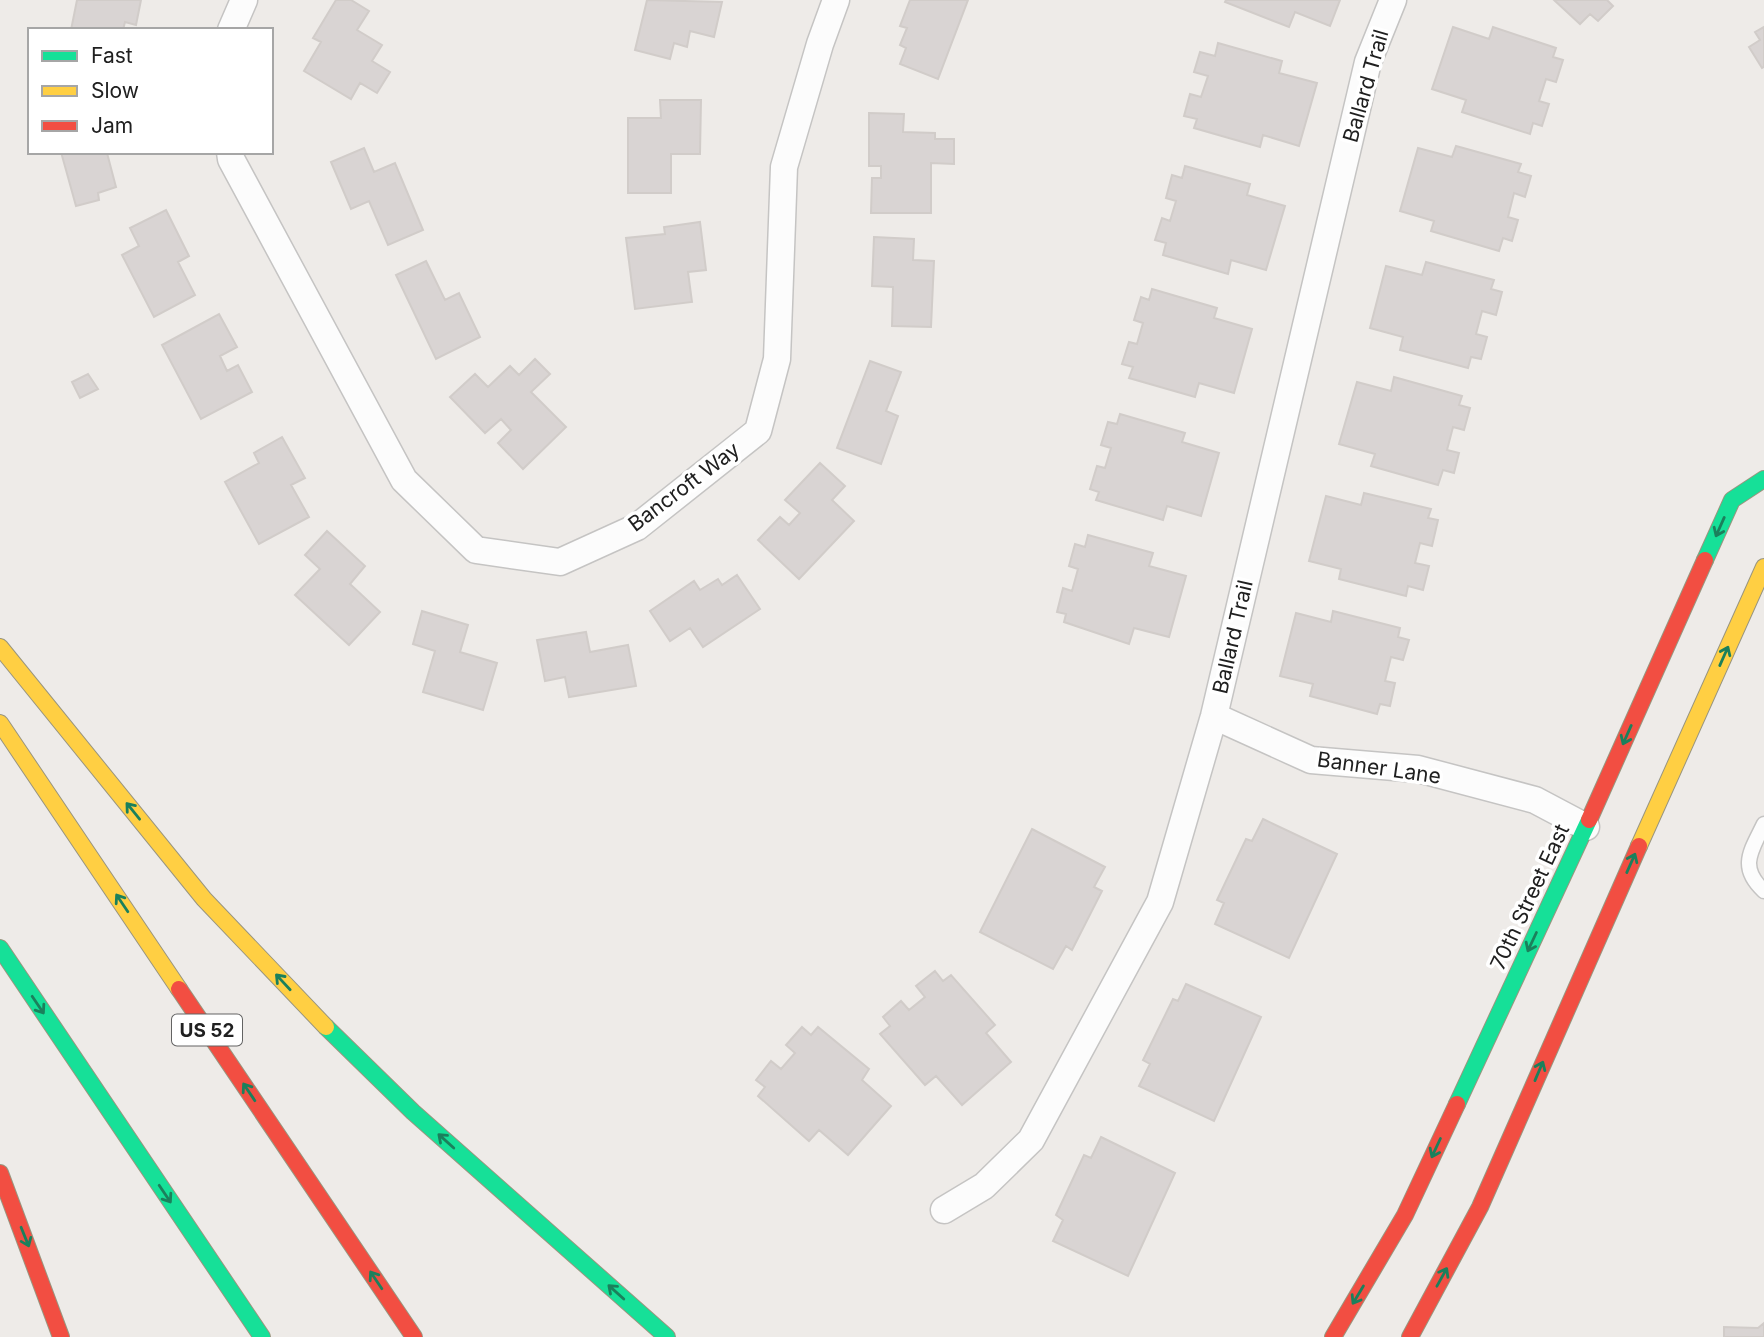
<svg xmlns="http://www.w3.org/2000/svg" width="1764" height="1337" font-family="Inter,sans-serif">
  <rect width="100%" height="100%" fill="#eeebe8"/>
  <path fill="#d9d4d3" stroke="#d1ccc9" stroke-width="2" d="M 77,0 L 141,0 L 136,25 L 125,22 L 123,30 L 71,30 Z
    M 336,0 L 351,0 L 369,11 L 357,30 L 382,45 L 372,61 L 390,72 L 377,93 L 360,83 L 351,99 L 304,71 L 321,42 L 313,38 Z
    M 647,0 L 722,2 L 714,37 L 690,31 L 687,47 L 674,43 L 670,59 L 635,50 Z
    M 910,0 L 968,0 L 938,79 L 900,64 L 906,48 L 900,45 L 907,28 L 900,26 Z
    M 1226,0 L 1340,0 L 1330,26 L 1295,12 L 1289,27 L 1225,2 Z
    M 1554,0 L 1607,0 L 1613,6 L 1598,21 L 1590,14 L 1580,24 Z
    M 1453,27 L 1489,39 L 1493,27 L 1556,48 L 1553,57 L 1563,60 L 1556,82 L 1546,79 L 1539,101 L 1549,104 L 1542,126 L 1533,123 L 1530,134 L 1462,112 L 1466,100 L 1432,89 Z
    M 1764,27 L 1764,67 L 1762,68 L 1749,47 L 1760,40 L 1755,32 Z
    M 1218,43 L 1282,61 L 1279,73 L 1317,83 L 1299,146 L 1263,135 L 1260,147 L 1194,128 L 1197,119 L 1184,116 L 1190,94 L 1201,97 L 1208,76 L 1194,72 L 1200,52 L 1215,56 Z
    M 660,100 L 701,100 L 700,154 L 671,154 L 671,193 L 628,193 L 628,118 L 661,118 Z
    M 869,113 L 904,114 L 903,132 L 935,133 L 935,139 L 954,139 L 954,164 L 931,163 L 931,213 L 871,213 L 872,178 L 881,178 L 881,166 L 869,166 Z
    M 1456,146 L 1521,164 L 1518,172 L 1531,176 L 1525,197 L 1514,193 L 1508,217 L 1518,220 L 1512,241 L 1503,238 L 1499,251 L 1431,231 L 1434,221 L 1400,211 L 1418,148 L 1452,157 Z
    M 364,148 L 374,172 L 395,163 L 423,230 L 388,245 L 369,201 L 351,209 L 331,162 Z
    M 61,152 L 109,152 L 107,153 L 116,187 L 98,193 L 99,200 L 76,206 Z
    M 1185,166 L 1250,184 L 1247,195 L 1285,206 L 1266,270 L 1231,260 L 1228,274 L 1163,255 L 1166,243 L 1155,240 L 1162,218 L 1170,221 L 1176,201 L 1166,198 L 1172,175 L 1182,178 Z
    M 166,210 L 189,256 L 178,262 L 195,295 L 154,317 L 122,255 L 139,246 L 130,228 Z
    M 700,222 L 706,270 L 688,272 L 692,302 L 635,309 L 626,238 L 665,234 L 664,227 Z
    M 874,237 L 914,239 L 913,260 L 934,261 L 931,327 L 892,326 L 893,287 L 872,286 Z
    M 426,261 L 445,300 L 459,293 L 480,337 L 436,359 L 396,275 Z
    M 1426,262 L 1494,280 L 1491,289 L 1502,292 L 1496,315 L 1482,311 L 1476,334 L 1487,337 L 1481,359 L 1471,357 L 1468,368 L 1400,350 L 1403,337 L 1370,328 L 1386,266 L 1422,275 Z
    M 1152,289 L 1217,308 L 1214,318 L 1252,329 L 1234,393 L 1199,383 L 1195,397 L 1129,378 L 1133,367 L 1122,364 L 1129,342 L 1137,344 L 1143,323 L 1134,320 L 1141,297 L 1149,300 Z
    M 219,314 L 237,347 L 220,356 L 227,371 L 238,365 L 252,392 L 201,419 L 162,345 Z
    M 535,359 L 550,374 L 531,392 L 566,427 L 523,469 L 498,443 L 511,430 L 501,419 L 485,433 L 450,397 L 475,374 L 488,387 L 510,366 L 519,375 Z
    M 870,361 L 901,372 L 886,411 L 898,416 L 881,464 L 837,448 Z
    M 88,374 L 98,389 L 80,398 L 72,382 Z
    M 1394,377 L 1462,396 L 1459,405 L 1470,408 L 1464,430 L 1453,427 L 1447,450 L 1459,453 L 1454,473 L 1443,470 L 1438,485 L 1371,466 L 1375,454 L 1339,444 L 1357,382 L 1391,391 Z
    M 1120,414 L 1185,433 L 1182,442 L 1219,453 L 1201,516 L 1167,506 L 1163,520 L 1096,500 L 1099,492 L 1090,489 L 1097,466 L 1105,468 L 1111,448 L 1101,445 L 1108,422 L 1117,424 Z
    M 282,437 L 305,478 L 291,485 L 309,517 L 259,544 L 225,482 L 259,463 L 254,453 Z
    M 820,463 L 845,486 L 832,500 L 854,521 L 799,579 L 758,540 L 780,517 L 789,525 L 800,513 L 785,500 Z
    M 1364,493 L 1431,509 L 1428,518 L 1438,520 L 1432,546 L 1420,543 L 1415,563 L 1429,566 L 1423,590 L 1408,586 L 1406,596 L 1339,579 L 1341,569 L 1309,561 L 1326,496 L 1361,505 Z
    M 327,531 L 365,566 L 350,584 L 380,612 L 349,645 L 295,595 L 320,569 L 305,555 Z
    M 1088,535 L 1153,553 L 1149,566 L 1186,576 L 1169,637 L 1134,628 L 1129,644 L 1064,622 L 1066,614 L 1057,612 L 1063,588 L 1072,591 L 1078,569 L 1069,566 L 1075,544 L 1085,547 Z
    M 737,575 L 760,609 L 703,647 L 690,628 L 670,641 L 650,611 L 694,581 L 700,590 L 718,579 L 722,585 Z
    M 422,611 L 468,625 L 460,652 L 497,663 L 483,710 L 423,692 L 435,651 L 413,644 Z
    M 1333,611 L 1400,628 L 1398,637 L 1409,640 L 1403,660 L 1391,657 L 1385,681 L 1395,683 L 1390,706 L 1380,704 L 1377,714 L 1310,696 L 1313,684 L 1280,676 L 1296,613 L 1331,622 Z
    M 586,632 L 590,652 L 628,645 L 636,686 L 569,697 L 565,677 L 545,681 L 537,640 Z
    M 1263,819 L 1337,854 L 1289,958 L 1215,924 L 1224,903 L 1217,900 L 1246,839 L 1252,841 Z
    M 1032,829 L 1105,867 L 1094,887 L 1102,891 L 1072,950 L 1066,946 L 1053,969 L 980,932 Z
    M 935,971 L 943,981 L 951,975 L 995,1025 L 986,1033 L 1011,1062 L 962,1105 L 936,1076 L 925,1085 L 880,1034 L 890,1026 L 883,1017 L 901,1001 L 909,1010 L 925,997 L 916,986 Z
    M 1186,984 L 1261,1017 L 1214,1121 L 1139,1086 L 1150,1064 L 1143,1060 L 1173,999 L 1178,1001 Z
    M 802,1027 L 811,1035 L 818,1027 L 869,1069 L 862,1080 L 891,1106 L 848,1155 L 819,1130 L 809,1141 L 758,1096 L 765,1087 L 756,1080 L 771,1061 L 781,1069 L 795,1053 L 786,1045 Z
    M 1101,1137 L 1175,1173 L 1128,1276 L 1053,1241 L 1063,1220 L 1056,1215 L 1084,1155 L 1091,1158 Z
    M 1764,1323 L 1764,1337 L 1724,1337 L 1724,1327 L 1758,1328 Z"/>
  <g fill="none" stroke-linecap="round" stroke-linejoin="round">
    <defs>
      <path id="lane" d="M 1764,824 C 1751,851 1738,867 1764,891"/>
      <path id="street" d="M 231,30 L 244,0
        M 230,152 L 231,159 L 404,480 L 476,550 L 560,562 L 637,527 L 758,431 L 777,359 L 784,167 L 820,44 L 836,0
        M 1214,716 L 1311,760 L 1418,769 L 1535,800 L 1586,827
        M 944,1210 L 984,1186 L 1031,1140 L 1160,902 L 1214,716 L 1368,62 L 1393,0"/>
      <path id="fast" d="M 1705,560 L 1732,500 L 1764,479
        M 0,948 L 262,1337
        M 326,1027 L 413,1112 L 667,1337
        M 1457,1104 L 1589,820"/>
      <path id="slow" d="M 0,647 L 204,899 L 326,1027
        M 0,723 L 179,989
        M 1639,846 L 1764,567"/>
      <path id="jam" d="M 1589,820 L 1705,560
        M 179,989 L 414,1337
        M 0,1173 L 61,1337
        M 1333,1337 L 1405,1215 L 1457,1104
        M 1410,1337 L 1480,1207 L 1639,846"/>
    </defs>
    <use href="#lane" stroke="#c5c4c3" stroke-width="17"/>
    <use href="#street" stroke="#c5c4c3" stroke-width="29"/>
    <use href="#fast" stroke="#99957f" stroke-width="18"/>
    <use href="#slow" stroke="#99957f" stroke-width="18"/>
    <use href="#jam" stroke="#99957f" stroke-width="18"/>
    <use href="#lane" stroke="#fcfcfc" stroke-width="14"/>
    <use href="#street" stroke="#fcfcfc" stroke-width="26"/>
    <use href="#fast" stroke="#16e098" stroke-width="16"/>
    <use href="#slow" stroke="#ffcf43" stroke-width="16"/>
    <use href="#jam" stroke="#f24e42" stroke-width="16"/>
  </g>
  <defs><path id="oneway-shaft" d="M-6 0H5M1.5-3L5.5 0L1.5 3" fill="none" stroke-width="1.6" stroke-linecap="round" stroke-linejoin="round" transform="scale(1.75)"/></defs>
  <g stroke="#1b805c">
    <use href="#oneway-shaft" transform="translate(1720 527) rotate(114)"/>
    <use href="#oneway-shaft" transform="translate(1724 656) rotate(-66)"/>
    <use href="#oneway-shaft" transform="translate(1627 735) rotate(114)"/>
    <use href="#oneway-shaft" transform="translate(133 811) rotate(-129)"/>
    <use href="#oneway-shaft" transform="translate(1631 863) rotate(-66)"/>
    <use href="#oneway-shaft" transform="translate(122 903) rotate(-124)"/>
    <use href="#oneway-shaft" transform="translate(1532 942) rotate(115)"/>
    <use href="#oneway-shaft" transform="translate(283 982) rotate(-133)"/>
    <use href="#oneway-shaft" transform="translate(38 1005) rotate(56)"/>
    <use href="#oneway-shaft" transform="translate(1539 1071) rotate(-67)"/>
    <use href="#oneway-shaft" transform="translate(249 1092) rotate(-124)"/>
    <use href="#oneway-shaft" transform="translate(446 1141) rotate(-138)"/>
    <use href="#oneway-shaft" transform="translate(1436 1148) rotate(115)"/>
    <use href="#oneway-shaft" transform="translate(165 1194) rotate(56)"/>
    <use href="#oneway-shaft" transform="translate(25 1237) rotate(68)"/>
    <use href="#oneway-shaft" transform="translate(1442 1277) rotate(-61)"/>
    <use href="#oneway-shaft" transform="translate(376 1280) rotate(-124)"/>
    <use href="#oneway-shaft" transform="translate(616 1292) rotate(-138)"/>
    <use href="#oneway-shaft" transform="translate(1358 1295) rotate(121)"/>
  </g>
  <g text-anchor="middle" stroke-width="7" stroke-linejoin="round" paint-order="stroke">
    <rect fill="#fff" stroke="#636363" stroke-width="2" x="172" y="1014.5" width="70" height="31" rx="5"/>
    <g font-size="19" font-weight="bold" fill="#202020">
      <text x="207" y="1037">US 52</text>
    </g>
    <g font-size="21" fill="#202020" stroke="#fff">
      <text transform="translate(1366 86) rotate(-74)" y="7">Ballard Trail</text>
      <text transform="translate(684 487) rotate(-37)" y="7">Bancroft Way</text>
      <text transform="translate(1233 637) rotate(-77)" y="7">Ballard Trail</text>
      <text transform="translate(1379 768) rotate(8)" y="7">Banner Lane</text>
      <text transform="translate(1530 897) rotate(-65)" y="7">70th Street East</text>
    </g>
  </g>
  <rect x="28" y="28" width="245" height="126" fill="#ffffff" stroke="#a6a6a6" stroke-width="2"/>
  <rect x="42" y="51" width="35" height="10" fill="#16e098" stroke="#a6a6a6" stroke-width="2"/>
  <text x="91" y="63" font-size="21" fill="#202020">Fast</text>
  <rect x="42" y="86" width="35" height="10" fill="#ffcf43" stroke="#a6a6a6" stroke-width="2"/>
  <text x="91" y="98" font-size="21" fill="#202020">Slow</text>
  <rect x="42" y="121" width="35" height="10" fill="#f24e42" stroke="#a6a6a6" stroke-width="2"/>
  <text x="91" y="133" font-size="21" fill="#202020">Jam</text>
</svg>
